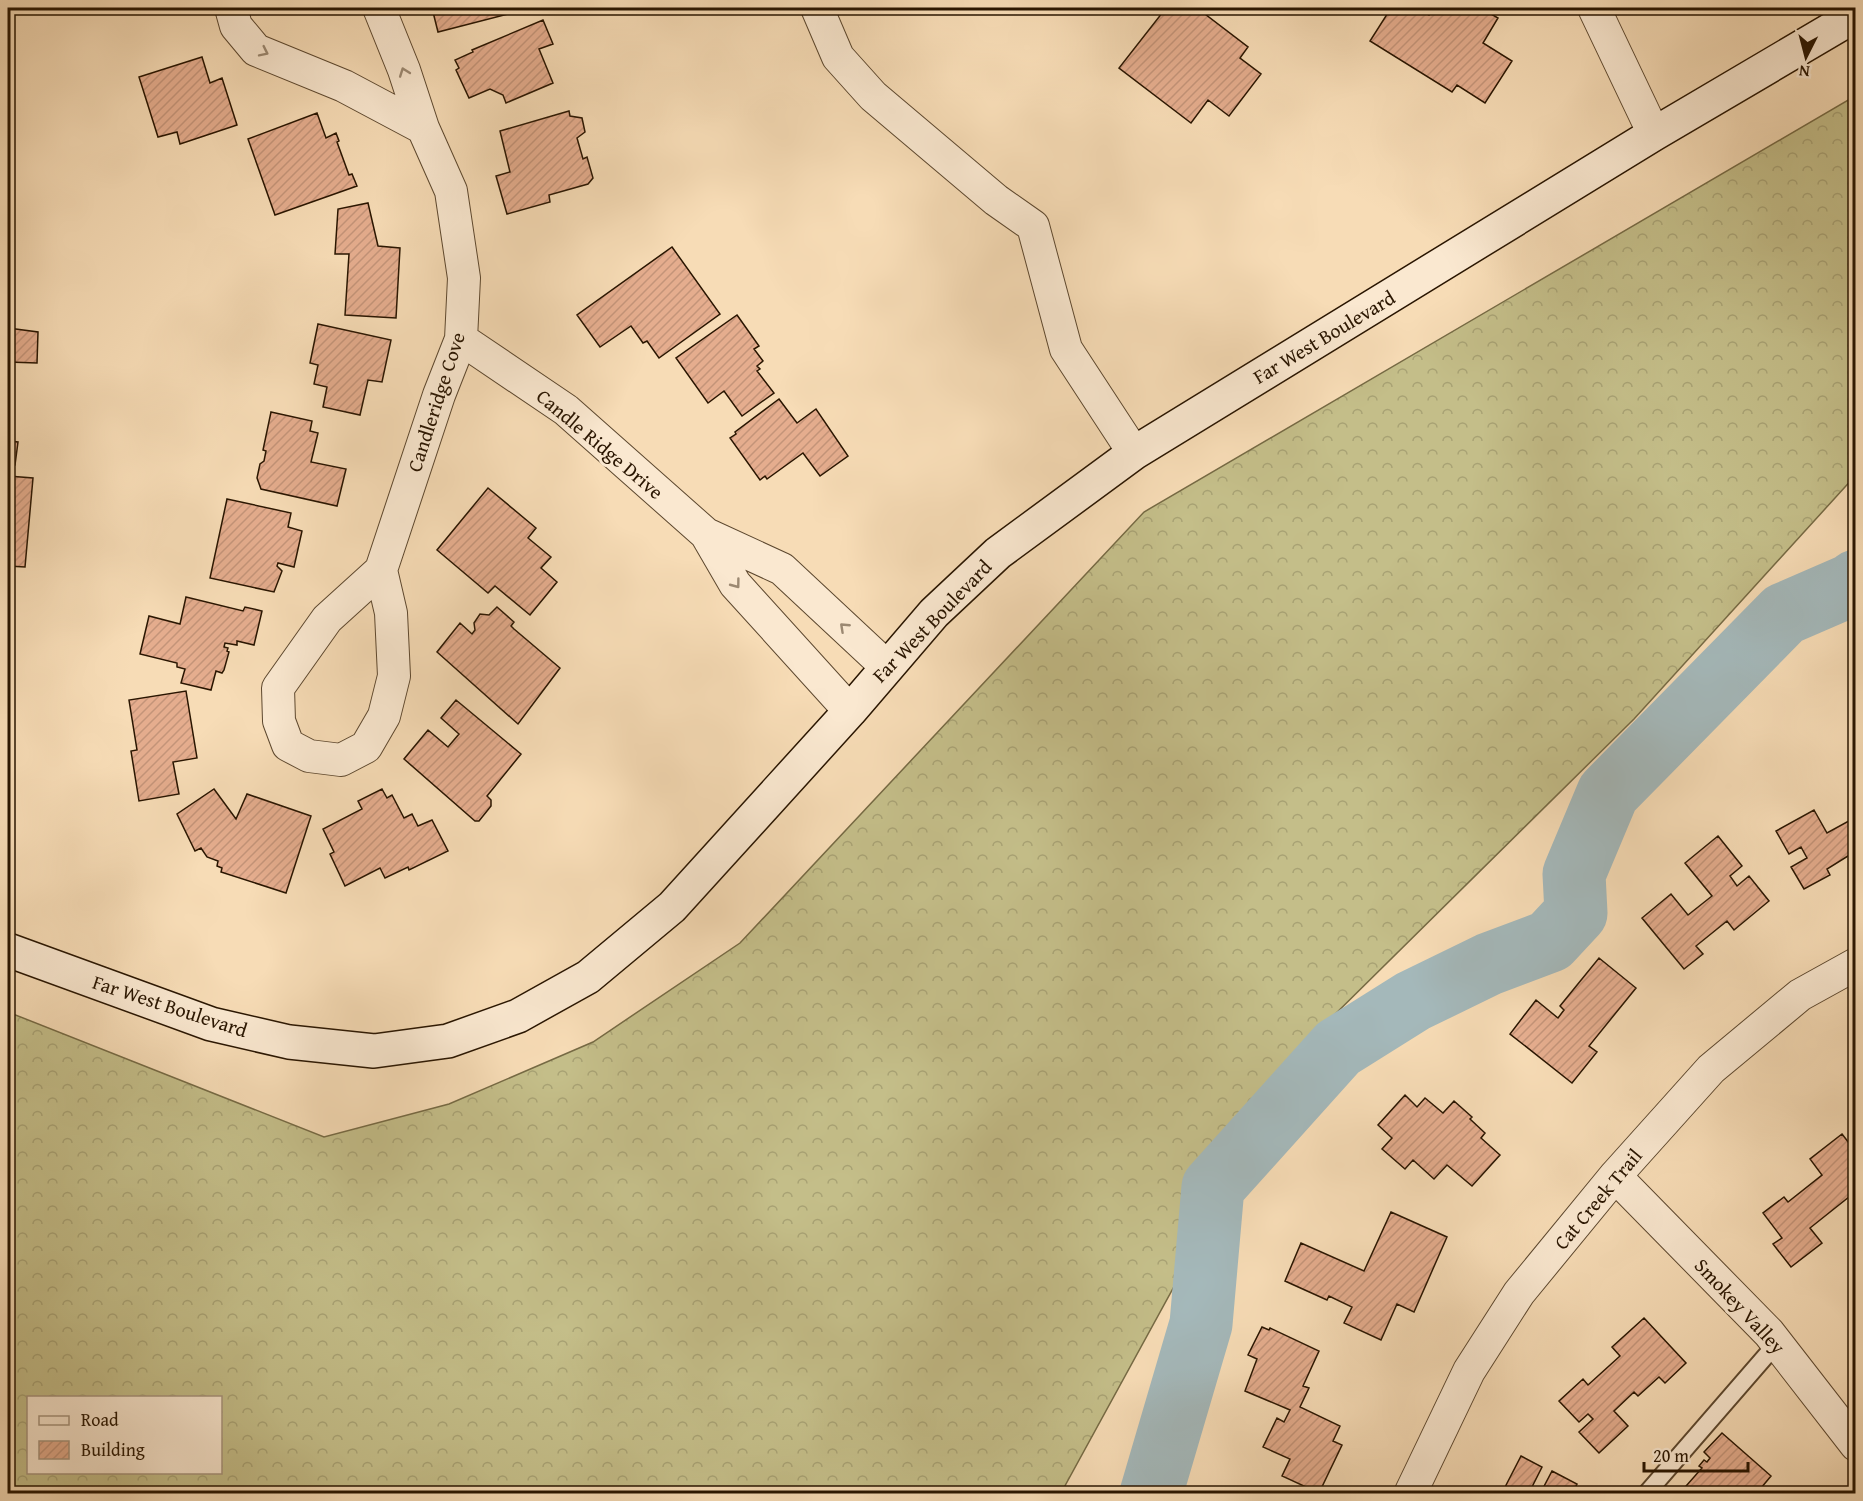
<svg xmlns="http://www.w3.org/2000/svg" width="1863" height="1501" font-family="'Gentium Book Plus',serif">
  <defs>
    <pattern id="forest-crowns" width="20" height="18" patternUnits="userSpaceOnUse" patternTransform="scale(1.5)"><rect width="20" height="18" fill="#c4be89"/><path d="M2 6a3 3 0 1 1 6 0M12 15a3 3 0 1 1 6 0" fill="none" stroke="#a8a274"/></pattern>
    <pattern id="building-hatch" width="6" height="6" patternUnits="userSpaceOnUse" patternTransform="scale(1.5)"><rect width="6" height="6" fill="#e5ad8e"/><path d="M-1 1l2-2M0 6l6-6M5 7l2-2" fill="none" stroke="#c49479"/></pattern>
  </defs>
  <rect width="100%" height="100%" fill="#f7dcb6"/>
  <filter id="stains"><feTurbulence type="fractalNoise" baseFrequency=".00333" numOctaves="4"/><feColorMatrix values="0 0 0 0 .2 0 0 0 0 .09 0 0 0 0 .02 0 0 0 .5 -.17"/></filter>
  <radialGradient id="worn" r=".72"><stop offset=".6" stop-color="#630" stop-opacity="0"/><stop offset="1" stop-color="#630" stop-opacity=".3"/></radialGradient>
  <path fill="url(#forest-crowns)" stroke="#766a44" stroke-width="1.5" fill-rule="evenodd" d="M 1855,96 L 1855,476 L 1634,719 L 1309,1040 L 1061,1493 L 8,1493 L 8,1012 L 324,1137 L 449,1104 L 593,1042 L 740,943 L 1144,512 ZM 28,1398 L 220,1398 L 220,1472 L 28,1472 Z"/>
  <g fill="none" stroke-linecap="round" stroke-linejoin="round">
    <path stroke="#a4b8ba" stroke-width="63" d="M 1151,1494 L 1201,1324 L 1213,1187 L 1338,1048 L 1413,1001 L 1489,964 L 1550,941 L 1576,913 L 1574,874 L 1608,793 L 1784,614 L 1851,585 L 1856,581"/>
  </g>
  <path fill="url(#building-hatch)" stroke="#291500" stroke-width="1.5" d="M 432,8 L 531,8 L 438,32 Z
    M 1166,8 L 1197,8 L 1248,47 L 1240,58 L 1261,74 L 1229,116 L 1208,100 L 1191,123 L 1119,68 Z
    M 1391,8 L 1416,8 L 1429,15 L 1434,8 L 1481,8 L 1498,18 L 1483,43 L 1512,61 L 1485,103 L 1457,85 L 1452,92 L 1370,41 Z
    M 543,20 L 553,44 L 539,49 L 553,83 L 506,103 L 503,95 L 490,89 L 469,98 L 456,70 L 459,68 L 455,60 L 473,52 L 472,50 Z
    M 202,57 L 210,83 L 222,78 L 237,125 L 180,144 L 177,132 L 158,137 L 139,77 Z
    M 569,111 L 570,116 L 582,118 L 585,132 L 577,138 L 583,159 L 587,157 L 593,178 L 588,184 L 549,195 L 550,202 L 507,214 L 496,176 L 510,172 L 500,131 Z
    M 317,113 L 326,138 L 336,133 L 339,141 L 337,142 L 349,175 L 352,174 L 357,186 L 275,215 L 248,139 Z
    M 368,203 L 378,246 L 400,248 L 396,318 L 345,315 L 349,254 L 335,254 L 338,209 Z
    M 672,247 L 720,314 L 659,358 L 647,341 L 643,343 L 631,326 L 600,347 L 577,315 Z
    M 737,315 L 759,346 L 754,349 L 763,361 L 757,366 L 760,369 L 757,371 L 774,393 L 742,416 L 724,391 L 708,403 L 676,358 Z
    M 318,324 L 391,340 L 382,382 L 368,380 L 360,415 L 323,407 L 327,387 L 314,384 L 318,365 L 310,363 Z
    M 8,328 L 38,332 L 37,363 L 8,362 Z
    M 779,399 L 797,423 L 816,409 L 848,456 L 820,476 L 803,453 L 767,479 L 765,476 L 760,480 L 730,438 L 736,434 L 735,432 Z
    M 271,412 L 312,421 L 310,431 L 318,433 L 311,462 L 346,469 L 337,506 L 261,489 L 257,478 L 260,464 L 264,461 L 266,451 L 263,450 Z
    M 8,441 L 18,442 L 15,465 L 8,464 Z
    M 8,476 L 33,478 L 25,567 L 8,566 Z
    M 488,488 L 536,528 L 528,538 L 551,557 L 541,568 L 557,582 L 530,615 L 495,586 L 488,593 L 437,550 Z
    M 227,499 L 291,513 L 288,527 L 302,531 L 294,567 L 278,563 L 277,566 L 282,571 L 274,592 L 210,578 Z
    M 186,597 L 243,611 L 245,607 L 262,611 L 254,645 L 237,641 L 237,645 L 225,643 L 224,647 L 228,648 L 227,651 L 229,652 L 224,670 L 222,673 L 216,671 L 211,690 L 181,683 L 185,669 L 177,667 L 177,663 L 140,654 L 149,616 L 180,624 Z
    M 497,607 L 514,622 L 511,626 L 514,629 L 560,668 L 518,724 L 437,652 L 460,623 L 472,634 L 475,630 L 474,623 L 480,614 L 489,615 Z
    M 186,691 L 197,758 L 173,762 L 179,794 L 139,801 L 131,751 L 137,750 L 129,700 Z
    M 456,700 L 521,754 L 487,796 L 491,800 L 491,806 L 479,821 L 475,821 L 404,759 L 428,730 L 448,747 L 459,734 L 441,718 Z
    M 214,789 L 236,819 L 247,794 L 311,816 L 286,893 L 221,872 L 222,868 L 217,866 L 218,861 L 207,857 L 201,848 L 195,851 L 177,814 Z
    M 382,789 L 387,798 L 392,795 L 404,818 L 412,814 L 418,826 L 432,820 L 448,851 L 409,870 L 408,867 L 385,878 L 380,868 L 345,886 L 330,854 L 334,852 L 323,829 L 362,809 L 358,801 Z
    M 1814,810 L 1827,833 L 1856,817 L 1856,851 L 1827,869 L 1830,875 L 1804,889 L 1791,867 L 1807,858 L 1801,847 L 1789,854 L 1776,831 Z
    M 1718,836 L 1742,866 L 1730,876 L 1737,886 L 1749,876 L 1769,901 L 1734,930 L 1727,921 L 1696,946 L 1703,954 L 1684,969 L 1642,918 L 1671,894 L 1688,915 L 1712,896 L 1685,863 Z
    M 1599,958 L 1636,988 L 1589,1046 L 1597,1052 L 1572,1083 L 1510,1034 L 1536,1000 L 1558,1018 L 1564,1010 L 1560,1006 Z
    M 1405,1095 L 1417,1107 L 1425,1098 L 1443,1113 L 1454,1101 L 1472,1117 L 1470,1119 L 1485,1133 L 1481,1138 L 1500,1155 L 1472,1186 L 1447,1165 L 1434,1179 L 1413,1160 L 1405,1169 L 1382,1149 L 1392,1138 L 1378,1125 Z
    M 1842,1134 L 1856,1152 L 1856,1195 L 1854,1193 L 1810,1228 L 1822,1243 L 1791,1267 L 1773,1244 L 1782,1238 L 1763,1213 L 1784,1197 L 1788,1202 L 1822,1175 L 1810,1159 Z
    M 1391,1212 L 1447,1237 L 1414,1312 L 1397,1304 L 1381,1340 L 1344,1323 L 1352,1307 L 1329,1296 L 1327,1300 L 1285,1281 L 1301,1243 L 1364,1271 Z
    M 1644,1318 L 1686,1363 L 1665,1383 L 1659,1377 L 1638,1396 L 1634,1392 L 1614,1411 L 1628,1426 L 1599,1453 L 1579,1432 L 1593,1419 L 1588,1414 L 1579,1422 L 1559,1401 L 1583,1379 L 1588,1385 L 1620,1356 L 1612,1347 Z
    M 1262,1327 L 1269,1330 L 1270,1328 L 1319,1351 L 1303,1386 L 1309,1388 L 1300,1407 L 1340,1426 L 1333,1441 L 1342,1445 L 1319,1493 L 1282,1476 L 1290,1459 L 1263,1447 L 1277,1418 L 1284,1422 L 1290,1410 L 1245,1391 L 1257,1359 L 1248,1355 Z
    M 1722,1433 L 1771,1476 L 1756,1494 L 1679,1494 L 1702,1468 L 1699,1466 L 1704,1460 L 1707,1462 L 1710,1458 L 1704,1452 Z
    M 1521,1456 L 1542,1467 L 1531,1489 L 1540,1494 L 1502,1493 Z
    M 1552,1471 L 1577,1484 L 1572,1494 L 1540,1494 Z"/>
  <g fill="none" stroke-linecap="round" stroke-linejoin="round">
    <defs>
      <path id="lane" d="M 1646,1494 L 1777,1343"/>
      <path id="street" d="M 231,8 L 236,26 L 256,50 L 344,86 L 423,128
        M 379,8 L 404,70 L 423,128 L 451,191 L 464,278 L 461,339 L 439,395 L 381,570 L 327,619 L 278,688 L 279,721 L 288,745 L 309,756 L 341,760 L 366,747 L 384,716 L 394,676 L 391,613 L 381,570
        M 817,8 L 838,57 L 873,96 L 996,200 L 1033,226 L 1066,349 L 1134,453
        M 1594,8 L 1654,134
        M 461,339 L 566,410 L 706,534 L 782,569 L 887,667
        M 706,534 L 735,584 L 850,711
        M 1615,1176 L 1769,1333 L 1856,1445
        M 1410,1494 L 1469,1371 L 1519,1293 L 1615,1176 L 1711,1069 L 1800,995 L 1856,964"/>
      <path id="secondary" d="M 8,950 L 211,1024 L 289,1042 L 374,1051 L 448,1041 L 518,1016 L 588,977 L 672,907 L 850,711 L 934,613 L 998,553 L 1134,453 L 1654,134 L 1856,15"/>
    </defs>
    <use href="#lane" stroke="#5c472e" stroke-width="20"/>
    <use href="#street" stroke="#5c472e" stroke-width="34"/>
    <use href="#secondary" stroke="#291500" stroke-width="36"/>
    <use href="#lane" stroke="#fae8d0" stroke-width="16"/>
    <use href="#street" stroke="#fae8d0" stroke-width="32"/>
    <use href="#secondary" stroke="#fae8d0" stroke-width="33"/>
  </g>
  <defs><path id="oneway-chevron" d="M-2-3.5L2.5 0L-2 3.5" fill="none" stroke-width="1.6" stroke-linecap="round" stroke-linejoin="round" transform="scale(1.5)"/></defs>
  <g stroke="#9c8972">
    <use href="#oneway-chevron" transform="translate(264 52) rotate(26)"/>
    <use href="#oneway-chevron" transform="translate(404 72) rotate(-110)"/>
    <use href="#oneway-chevron" transform="translate(736 584) rotate(53)"/>
    <use href="#oneway-chevron" transform="translate(844 627) rotate(-137)"/>
  </g>
  <g text-anchor="middle" stroke-width="6" stroke-linejoin="round" paint-order="stroke">
    <g font-size="20" fill="#291500" stroke="#fae8d0">
      <text transform="translate(1324 337) rotate(-31)" y="7">Far West Boulevard</text>
      <text transform="translate(436 402) rotate(-72)" y="7">Candleridge Cove</text>
      <text transform="translate(600 444) rotate(40)" y="7">Candle Ridge Drive</text>
      <text transform="translate(932 621) rotate(-46)" y="7">Far West Boulevard</text>
      <text transform="translate(170 1006) rotate(18)" y="7">Far West Boulevard</text>
      <text transform="translate(1598 1199) rotate(-50)" y="7">Cat Creek Trail</text>
      <text transform="translate(1740 1306) rotate(47)" y="7">Smokey Valley</text>
    </g>
  </g>
  <rect width="1863" height="1501" fill="none" stroke="#f7dcb6" stroke-width="30"/>
  <rect x="9" y="9" width="1845" height="1483" fill="none" stroke="#291500" stroke-width="3"/>
  <rect x="15" y="15" width="1833" height="1471" fill="none" stroke="#291500" stroke-width="1.5"/>
  <rect x="27" y="1396" width="195" height="78" fill="#fae8d0" stroke="#a6947d" stroke-width="1.5"/>
  <rect x="39" y="1416" width="30" height="9" fill="#fae8d0" stroke="#a6947d" stroke-width="1.5"/>
  <text x="81" y="1426" font-size="18" fill="#291500">Road</text>
  <rect x="39" y="1441" width="30" height="18" fill="url(#building-hatch)" stroke="#a6947d" stroke-width="1.5"/>
  <text x="81" y="1456" font-size="18" fill="#291500">Building</text>
  <g transform="translate(1806 57) rotate(186)" stroke="#fae8d0" stroke-width="4.5" paint-order="stroke">
  <path d="M0-4.5L10 22L0 15L-10 22Z" fill="#291500"/>
  <text y="-9" font-size="16" font-weight="bold" text-anchor="middle" fill="#291500">N</text>
  </g>
  <path d="M1644 1462v9h104v-9" fill="none" stroke="#291500" stroke-width="3"/>
  <text x="1653" y="1462" font-size="18" fill="#291500" stroke="#fae8d0" stroke-width="4.5" paint-order="stroke">20 m</text>
  <rect width="100%" height="100%" filter="url(#stains)"/>
  <rect width="100%" height="100%" fill="url(#worn)"/>
</svg>
